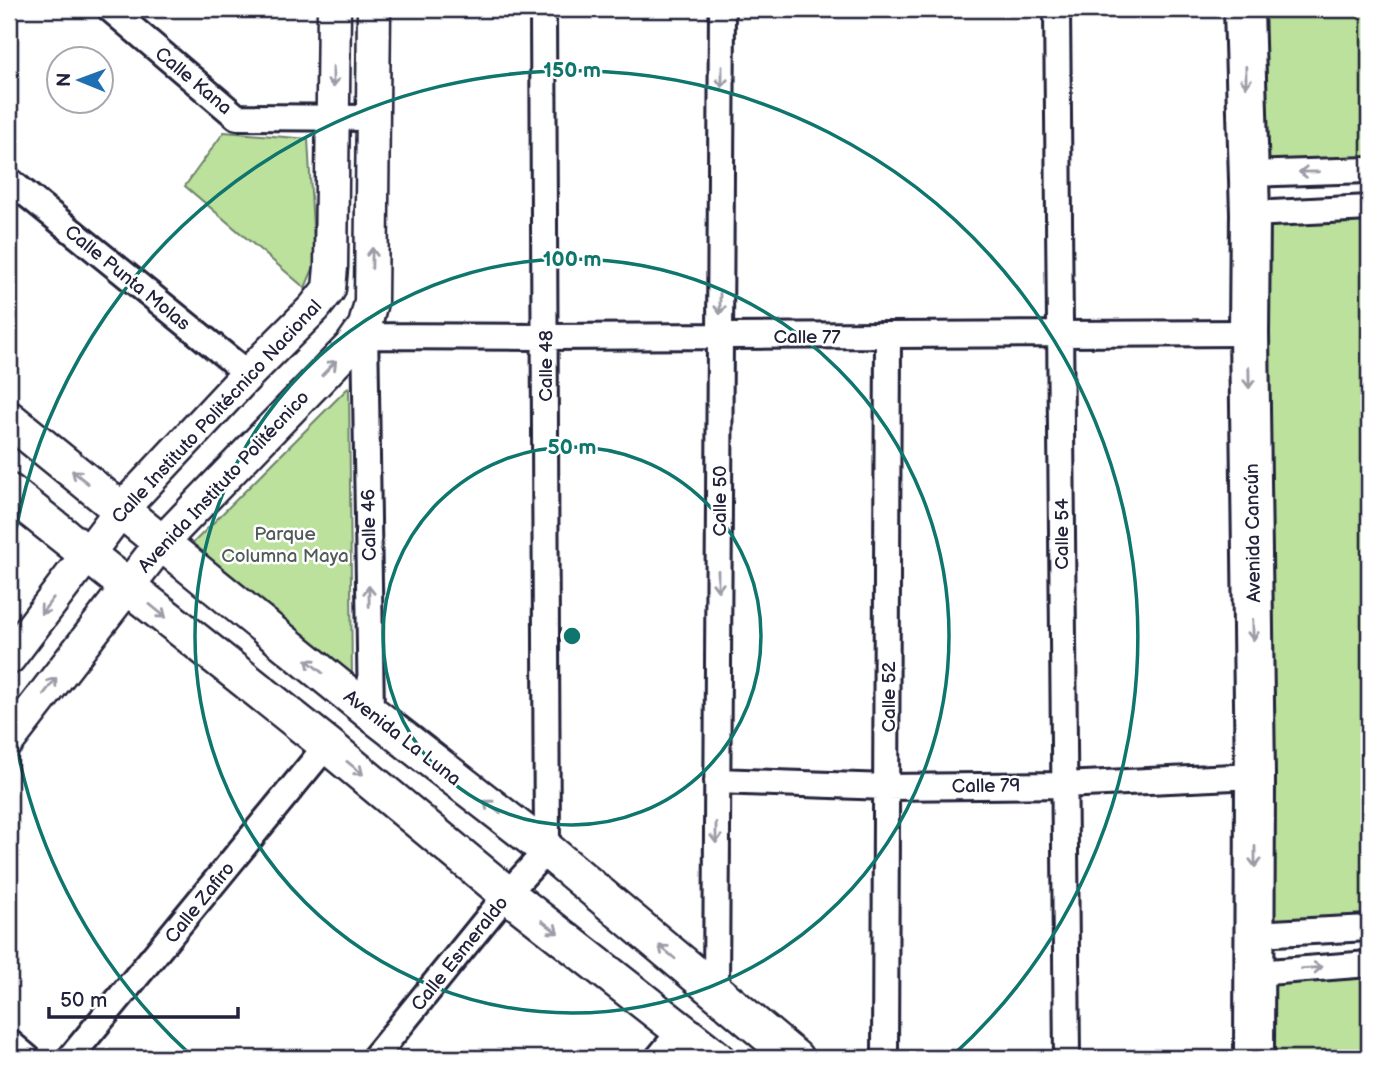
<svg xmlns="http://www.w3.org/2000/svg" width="1378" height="1067" font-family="'Balsamiq Sans',sans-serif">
  <rect width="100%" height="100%" fill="#fff"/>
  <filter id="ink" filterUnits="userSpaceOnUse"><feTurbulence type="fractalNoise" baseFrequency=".0143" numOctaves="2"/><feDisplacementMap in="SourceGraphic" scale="14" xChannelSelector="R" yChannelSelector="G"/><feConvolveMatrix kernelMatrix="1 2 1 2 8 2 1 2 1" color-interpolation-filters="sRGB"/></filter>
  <g filter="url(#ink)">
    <path fill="#bbe19c" stroke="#6e826c" stroke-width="2" d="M 1245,9 L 1369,9 L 1369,170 L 1249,174 Z
      M 224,132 L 308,139 L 315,264 L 305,288 L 185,186 Z
      M 1369,208 L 1369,928 L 1255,934 L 1250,214 Z
      M 349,387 L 352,679 L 186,550 Z
      M 1369,964 L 1369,1058 L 1258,1058 L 1255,973 Z"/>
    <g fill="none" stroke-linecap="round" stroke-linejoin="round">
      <defs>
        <path id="minor" d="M 110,9 L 237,117 L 374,118
          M 1057,9 L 1067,1058
          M 1249,174 L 1369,170
          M 9,180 L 248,374
          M 1250,214 L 1369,208
          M 365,326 L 371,713
          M 365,336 L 545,337 L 1249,333
          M 717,781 L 887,787 L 1063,785 L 1255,776
          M 1255,934 L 1369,928
          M 1255,973 L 1369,964
          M 716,993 L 722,9
          M 9,1042 L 28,1058
          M 70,1058 L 327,745
          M 374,1058 L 507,894 L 547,850 L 543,9
          M 658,1058 L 682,1029
          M 885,1058 L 888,335"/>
        <path id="tertiary" d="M 9,658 L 121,510 L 248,374 L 314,308 L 329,289 L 331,267 L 334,9
          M 9,740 L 162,542 L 351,346 L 365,326 L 371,302 L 374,9"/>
        <path id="secondary" d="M 9,419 L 371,713 L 547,850 L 795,1058
          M 9,492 L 327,745 L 507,894 L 716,1058"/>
        <path id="primary" d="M 1244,9 L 1250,214 L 1249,333 L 1255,776 L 1254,1058"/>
      </defs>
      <use href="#minor" stroke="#22223b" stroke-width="30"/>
      <use href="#tertiary" stroke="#22223b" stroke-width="37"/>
      <use href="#secondary" stroke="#22223b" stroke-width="40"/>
      <use href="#primary" stroke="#22223b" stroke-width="44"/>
      <use href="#minor" stroke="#fff" stroke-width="24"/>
      <use href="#tertiary" stroke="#fff" stroke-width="32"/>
      <use href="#secondary" stroke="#fff" stroke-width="35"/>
      <use href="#primary" stroke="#fff" stroke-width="38"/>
    </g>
    <defs><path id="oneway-shaft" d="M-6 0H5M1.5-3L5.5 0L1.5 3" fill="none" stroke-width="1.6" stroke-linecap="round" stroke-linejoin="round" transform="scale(1.75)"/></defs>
    <g stroke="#9c9ca7">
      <use href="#oneway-shaft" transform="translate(333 77) rotate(90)"/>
      <use href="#oneway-shaft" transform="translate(722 77) rotate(90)"/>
      <use href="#oneway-shaft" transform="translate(1246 77) rotate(89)"/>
      <use href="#oneway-shaft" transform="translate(1309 172) rotate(179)"/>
      <use href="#oneway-shaft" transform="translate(372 258) rotate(-89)"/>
      <use href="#oneway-shaft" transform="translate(720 304) rotate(90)"/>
      <use href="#oneway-shaft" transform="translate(329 368) rotate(-46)"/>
      <use href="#oneway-shaft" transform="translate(1249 378) rotate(89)"/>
      <use href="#oneway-shaft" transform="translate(80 477) rotate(-141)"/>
      <use href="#oneway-shaft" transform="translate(718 581) rotate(90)"/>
      <use href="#oneway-shaft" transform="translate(369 596) rotate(-91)"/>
      <use href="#oneway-shaft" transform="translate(47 606) rotate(127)"/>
      <use href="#oneway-shaft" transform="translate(158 611) rotate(39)"/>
      <use href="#oneway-shaft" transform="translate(1253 630) rotate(89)"/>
      <use href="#oneway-shaft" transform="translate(314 666) rotate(-141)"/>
      <use href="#oneway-shaft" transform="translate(50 686) rotate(-52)"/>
      <use href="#oneway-shaft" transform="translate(355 768) rotate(39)"/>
      <use href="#oneway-shaft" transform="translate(492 807) rotate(-142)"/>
      <use href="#oneway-shaft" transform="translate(716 833) rotate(90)"/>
      <use href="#oneway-shaft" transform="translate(1255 857) rotate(90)"/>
      <use href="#oneway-shaft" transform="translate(550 927) rotate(38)"/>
      <use href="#oneway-shaft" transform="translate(667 952) rotate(-140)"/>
      <use href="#oneway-shaft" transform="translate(1312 968) rotate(-4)"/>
    </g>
  </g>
  <g fill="none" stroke="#0f766e" stroke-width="3.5">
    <circle cx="572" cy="636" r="189"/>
    <circle cx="572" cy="636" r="377"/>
    <path d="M193 1057A566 566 0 0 1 9 695M9 577A566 566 0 1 1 951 1057"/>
  </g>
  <g text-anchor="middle" stroke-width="5" stroke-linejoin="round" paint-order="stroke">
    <g font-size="19" fill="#22223b" stroke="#fff">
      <text transform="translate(194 80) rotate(40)" y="7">Calle Kana</text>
      <text transform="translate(128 277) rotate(39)" y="7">Calle Punta Molas</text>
      <text x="807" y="343">Calle 77</text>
      <text transform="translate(545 366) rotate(-90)" y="7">Calle 48</text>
      <text transform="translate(216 411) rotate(-47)" y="7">Calle Instituto Politécnico Nacional</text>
      <text transform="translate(223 481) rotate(-47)" y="7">Avenida Instituto Politécnico</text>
      <text transform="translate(719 501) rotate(-90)" y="7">Calle 50</text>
      <text transform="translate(368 525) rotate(-91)" y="7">Calle 46</text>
      <text transform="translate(1252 533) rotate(-91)" y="7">Avenida Cancún</text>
      <text transform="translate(1061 534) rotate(-90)" y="7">Calle 54</text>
      <text transform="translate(888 697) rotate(-90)" y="7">Calle 52</text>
      <text transform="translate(403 737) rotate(38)" y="7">Avenida La Luna</text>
      <text transform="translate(986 785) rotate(-1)" y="7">Calle 79</text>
      <text transform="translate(199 902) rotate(-51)" y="7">Calle Zafiro</text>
      <text transform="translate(459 953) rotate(-51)" y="7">Calle Esmeraldo</text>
    </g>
    <g font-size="19" fill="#505b58" stroke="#fff">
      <text x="285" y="540">Parque<tspan x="285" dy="22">Columna Maya</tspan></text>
    </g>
  </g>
  <circle cx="572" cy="636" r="10" fill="#0f766e" stroke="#fff" stroke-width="3.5"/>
  <g font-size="21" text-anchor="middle" font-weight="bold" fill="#0f766e" stroke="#fff" stroke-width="5" stroke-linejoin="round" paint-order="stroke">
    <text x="572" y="77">150 m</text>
    <text x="572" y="266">100 m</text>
    <text x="572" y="454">50 m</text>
  </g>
  <rect width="1378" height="1067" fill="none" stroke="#fff" stroke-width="35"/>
  <rect x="18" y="18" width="1343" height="1032" fill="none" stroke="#22223b" stroke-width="2.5" filter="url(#ink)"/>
  <g transform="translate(80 80) rotate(271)"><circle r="33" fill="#ffffff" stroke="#a7a7b1" stroke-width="2"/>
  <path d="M0-5L12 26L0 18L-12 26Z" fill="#1f6fb2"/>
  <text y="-10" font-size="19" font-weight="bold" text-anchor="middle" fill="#22223b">N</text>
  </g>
  <path d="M49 1007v10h189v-10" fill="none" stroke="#22223b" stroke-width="3.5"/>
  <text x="60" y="1007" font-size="21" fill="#22223b" stroke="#ffffff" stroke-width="5" paint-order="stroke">50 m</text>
</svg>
